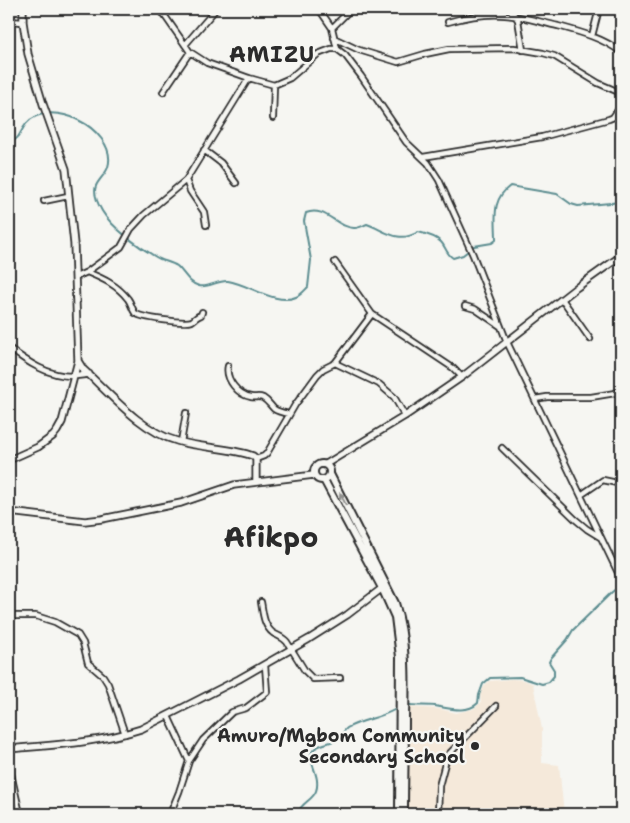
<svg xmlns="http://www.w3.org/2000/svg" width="630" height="823" font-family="'Shantell Sans',sans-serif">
  <rect width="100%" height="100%" fill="#f6f6f2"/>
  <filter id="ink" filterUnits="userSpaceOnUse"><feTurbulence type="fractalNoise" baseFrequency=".02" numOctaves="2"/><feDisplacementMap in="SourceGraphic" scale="10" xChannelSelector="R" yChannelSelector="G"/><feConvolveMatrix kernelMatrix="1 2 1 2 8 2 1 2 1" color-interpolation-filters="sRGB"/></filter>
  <g filter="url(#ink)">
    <path fill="#f5e9da" d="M 512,679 L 524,680 L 533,684 L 542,729 L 542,763 L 559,765 L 564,814 L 406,814 L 408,707 L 440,709 L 456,713 L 473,709 L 481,703 L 480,694 L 485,685 L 489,681 Z"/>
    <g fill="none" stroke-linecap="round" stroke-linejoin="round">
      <path stroke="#5c8d90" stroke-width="2" d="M 9,143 C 21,138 19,133 26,124 C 38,109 62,112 78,120 C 95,128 114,147 108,167 C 106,174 99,179 96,186 C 93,193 98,204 102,211 C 112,228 139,247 156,257 C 162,261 171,262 177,266 C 184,272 189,284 199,286 C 209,288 218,280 228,281 C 249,284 276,306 296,297 C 301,295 305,290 308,287 L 311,260 L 304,221 L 306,213 C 325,205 338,229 355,228 C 359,228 364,225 367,224 C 386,231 398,244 418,232 C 426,234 435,236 441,242 C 446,247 446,254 453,258 L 463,255 L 468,251
        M 474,246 L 492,243 L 496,240 C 496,218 491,200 510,186 L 557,194 L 571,204 L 578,206 L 621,202
        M 410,705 C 418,706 427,705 435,706 C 448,708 467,714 478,703 L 479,695 L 483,684 L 490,678 L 520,677 L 542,684 L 549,682 L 554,676 L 554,670 L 549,662 L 551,658 L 567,640 L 573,630 L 612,592 L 621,585
        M 297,814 C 301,803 313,800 316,791 C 321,777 309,763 311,754 C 314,744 330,744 338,739 C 342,736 343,731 347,728 C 363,719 378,719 394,710"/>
      <defs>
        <path id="minor" d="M 160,9 L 190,52 L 207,63 L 249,78 L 274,85 L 290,78 L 318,54 L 331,49 L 337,49 L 345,55 L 361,76 L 406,142 L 428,163 L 439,180 L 473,255 L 507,342 L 621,579
          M 319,9 L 332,28 L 337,49
          M 510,9 L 518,20 L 523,50
          M 9,21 L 23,22
          M 448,22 C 466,17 486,13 505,15 C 523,16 540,22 558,26 C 580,32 603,38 621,52
          M 332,28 L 351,9
          M 592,36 L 599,9
          M 334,38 L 359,50 L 398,62 L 425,54 L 449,49 L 514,48 L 543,53 L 554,56 L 598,83 L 621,93
          M 185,45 L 216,9
          M 163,92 L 190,52
          M 613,117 L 621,106
          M 273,118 L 274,85
          M 204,150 L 221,163 L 236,183
          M 423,157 L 542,137 L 609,119 L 621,114
          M 186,180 L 190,191 L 204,212 L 206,225
          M 44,201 L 68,196
          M 335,262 L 372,314 L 453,368 L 462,377
          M 87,272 L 121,247 L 131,229 L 144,215 L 186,180 L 249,78
          M 76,277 L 87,272 C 104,279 117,285 128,299 C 131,303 132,309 135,313 C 141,318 185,324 192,321 C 195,319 197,316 201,315 L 202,312
          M 562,299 L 590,339
          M 465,306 L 475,309 L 500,326
          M 9,348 C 27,362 48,376 72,376
          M 335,363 L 379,384 L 394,397 L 405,416
          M 228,366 C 225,379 238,395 251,397 C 256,398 258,396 263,398 C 268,401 270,405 274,409 C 278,412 284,413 289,414
          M 535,399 L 547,397 L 591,397 L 621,392
          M 181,442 L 186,413
          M 502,448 L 575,519 L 587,529 L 600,537
          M 256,459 L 264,456 L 267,453 L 295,405 L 317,375 L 323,369 L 335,363 L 372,314
          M 581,495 L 603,480 L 617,483 L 621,479
          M 261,602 C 263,612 263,625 273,633 C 278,636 283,637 287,642 L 305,671 L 313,679 L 340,678
          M 9,616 L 36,616 L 55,622 L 78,635 L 83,643 L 88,663 L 103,676 L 108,684 L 125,734
          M 168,716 L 189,761
          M 9,765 L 20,814
          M 170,814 L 179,792 L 189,761 L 203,740 L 232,712 L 246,708 L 267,692 L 265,665
          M 438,814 L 439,786 L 447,756 L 496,706"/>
        <path id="tertiary" d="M 78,361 L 83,369 C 109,393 142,432 177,441 C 200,448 233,448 253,456 L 256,459 L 256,481
          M 72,376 L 89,374
          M 9,460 L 38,447 L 53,436 L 57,431 L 62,422 L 78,361 L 74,244 L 66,169 L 43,104 L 28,54 L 23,22 L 23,9
          M 326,464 L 405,416 L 462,377 L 576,288 L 621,256
          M 9,512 L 85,521 L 102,519 L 181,503 L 234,485 L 314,475
          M 9,749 C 53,745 98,743 141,729 L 239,679 L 309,639 L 347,615 L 385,586"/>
        <path id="secondary" d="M314 472a8 8 0 1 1 16 0a8 8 0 1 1-16 0Z
          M 330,474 L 395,603 C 407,640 406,679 405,718 C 405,750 404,782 404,814
          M 324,480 L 382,588 L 395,617 L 400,657 L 399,814"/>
      </defs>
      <use href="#minor" stroke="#2b2b2b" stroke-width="8"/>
      <use href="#tertiary" stroke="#2b2b2b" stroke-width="9"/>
      <use href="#secondary" stroke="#2b2b2b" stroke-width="10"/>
      <use href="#minor" stroke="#f6f6f2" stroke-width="4.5"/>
      <use href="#tertiary" stroke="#f6f6f2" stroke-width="5.5"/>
      <use href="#secondary" stroke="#f6f6f2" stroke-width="6"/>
    </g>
    <defs><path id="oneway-solid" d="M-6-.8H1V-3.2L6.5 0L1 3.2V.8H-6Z" transform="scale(1.25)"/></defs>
    <use fill="#90908e" href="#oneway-solid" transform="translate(343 499) rotate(-117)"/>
  </g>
  <circle fill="#2b2b2b" stroke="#f6f6f2" stroke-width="2" cx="475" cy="746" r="5"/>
  <g text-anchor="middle" stroke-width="4.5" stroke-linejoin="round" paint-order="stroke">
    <g font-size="18" font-weight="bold" fill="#2b2b2b" stroke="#f6f6f2" text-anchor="end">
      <text x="465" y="742">Amuro/Mgbom Community<tspan x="465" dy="21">Secondary School</tspan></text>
    </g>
    <g font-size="22" font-weight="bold" letter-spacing="1" fill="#2b2b2b" stroke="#f6f6f2">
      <text x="272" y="62">AMIZU</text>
    </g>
    <g font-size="28" font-weight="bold" fill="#2b2b2b" stroke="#f6f6f2">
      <text x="271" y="547">Afikpo</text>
    </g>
  </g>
  <rect width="630" height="823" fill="none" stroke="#f6f6f2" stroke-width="30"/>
  <rect x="15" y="15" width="600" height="793" fill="none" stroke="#2b2b2b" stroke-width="2" filter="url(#ink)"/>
</svg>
